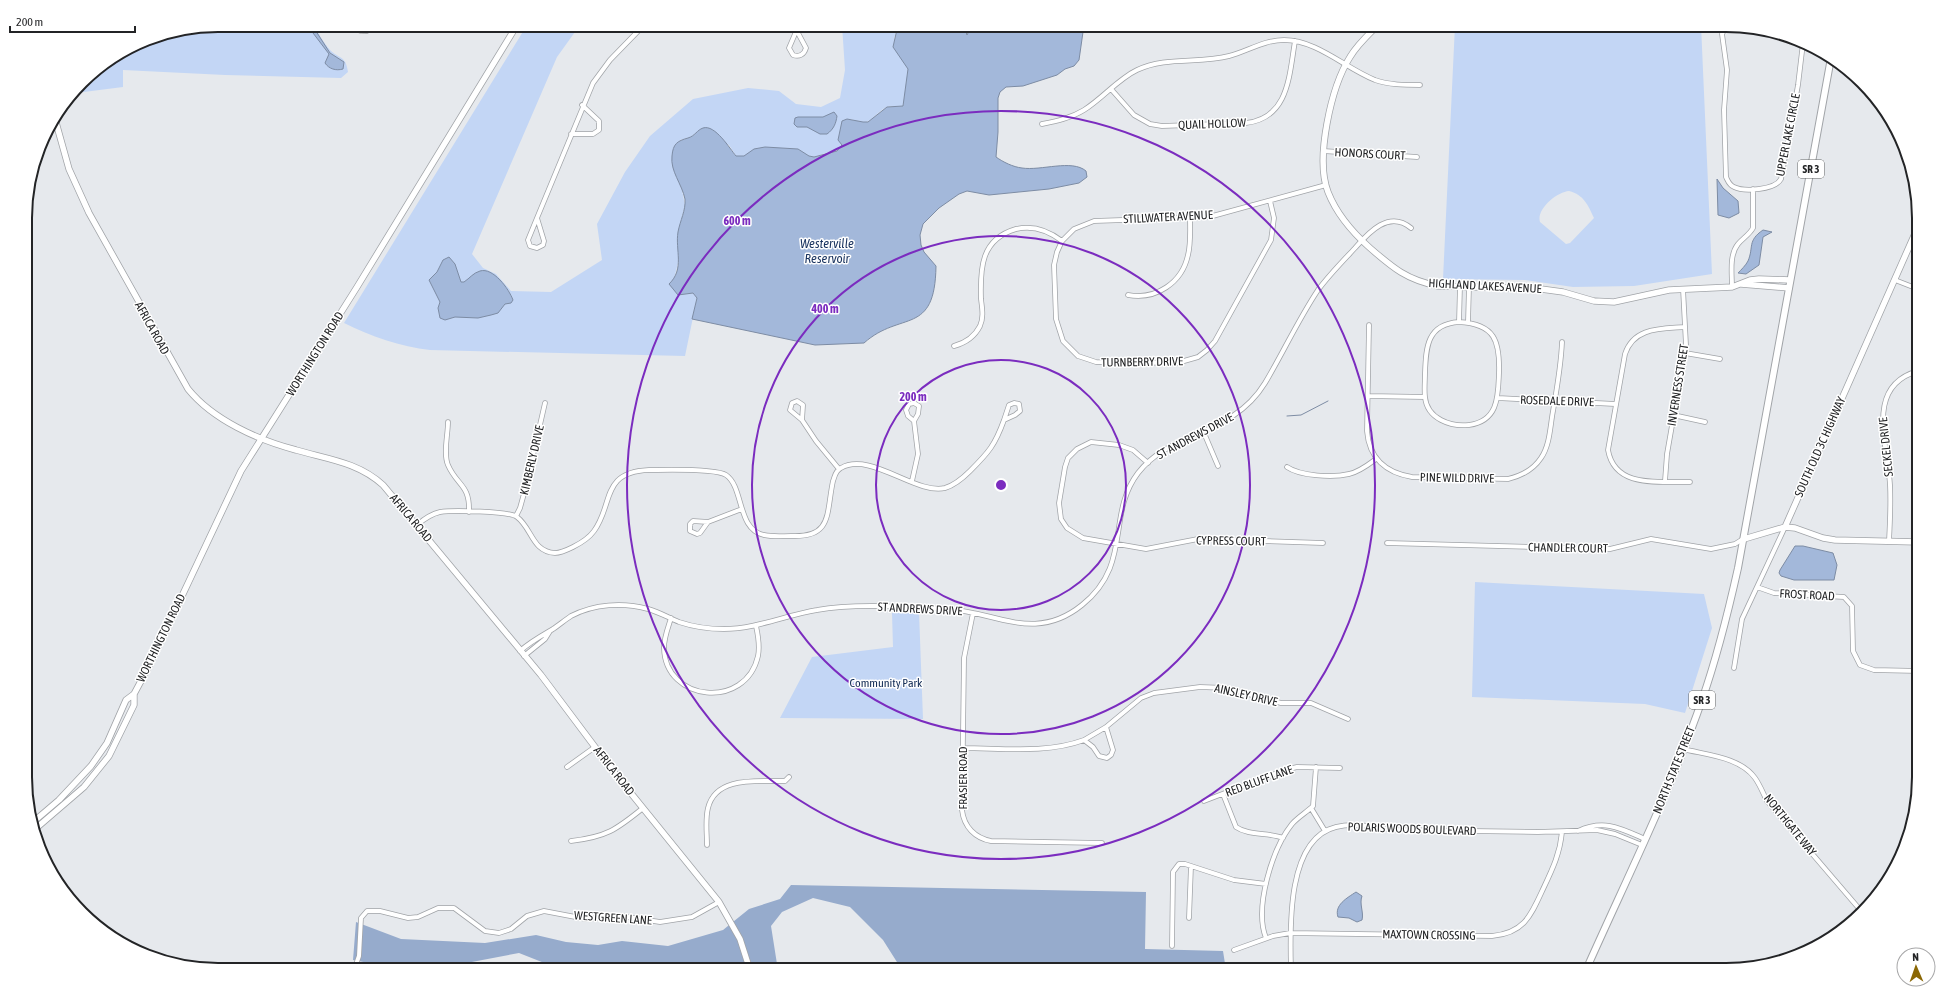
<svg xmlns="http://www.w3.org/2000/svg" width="1944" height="995" font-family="'Asap Condensed',sans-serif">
  <rect width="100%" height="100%" fill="#e6e9ed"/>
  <path fill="#c3d6f5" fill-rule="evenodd" d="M 218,25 L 314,25 C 318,33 324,43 330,50 C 339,59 346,55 348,72 L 341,78 L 225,75 L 123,70 L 123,87 L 76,93 L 91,73 L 144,40 Z
    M 527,25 L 580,25 L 557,57 L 472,254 L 483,268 L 496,274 L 511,291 L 551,292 L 602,260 L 597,224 L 625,172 L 650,136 L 693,99 L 748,88 L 779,91 L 796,104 L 821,107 L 840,98 L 845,70 L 842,25 L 898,25 L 894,39 L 908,69 L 904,103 L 903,106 C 898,107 891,105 887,107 C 873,113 871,130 851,119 L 840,141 L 842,145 L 841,148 L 814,157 L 809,157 L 798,149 L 759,148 L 744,156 L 736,156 L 729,145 L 700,130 L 691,137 L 680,140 L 676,175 L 682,190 L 685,205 L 678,233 L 680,255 L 674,279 L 678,295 L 693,293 L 697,298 L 685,356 L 430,350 C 401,347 370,336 344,323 Z
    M 1455,25 L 1701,25 L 1712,274 L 1634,286 L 1573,287 L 1525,280 L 1443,279 ZM 1569,191 C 1584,195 1588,205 1594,218 L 1570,243 L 1566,244 L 1540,222 C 1536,209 1557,192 1569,191 Z
    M 1475,582 L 1704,594 L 1712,628 L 1685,713 L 1645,704 L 1472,697 Z
    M 919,612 L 923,719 L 780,718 L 812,657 L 893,647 L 892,613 Z"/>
  <path fill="#96abcc" d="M 791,885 L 1146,892 L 1145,949 L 1223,951 L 1226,970 L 902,970 L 883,940 L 850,907 L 813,898 L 782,912 L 771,926 L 777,964 L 557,968 L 519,953 L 456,965 L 374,964 L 353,960 L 356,922 L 401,939 L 485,943 L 536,935 L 566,942 L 598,945 L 622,941 L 668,946 L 723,930 L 749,909 L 780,899 Z"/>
  <path fill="#a3b8da" stroke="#7d8ca4" d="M 309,25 L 312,25 L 330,53 L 344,62 L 343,69 C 336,71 329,69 325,63 L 329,54 L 313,33 Z
    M 898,25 L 969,25 L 966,32 L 967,35 L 972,25 L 1084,25 L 1079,60 L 1074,66 L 1065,69 L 1057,75 L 1023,86 L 1006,87 L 1000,92 L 998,98 L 998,132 L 996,157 C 1003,162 1013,167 1022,168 C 1041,171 1072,159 1086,171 L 1087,177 L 1079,183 L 1049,189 L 989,195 L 967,191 L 959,194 L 939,208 L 923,224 L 920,235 L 921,245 L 924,252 L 936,266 C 935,337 901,310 864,343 L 815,345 L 692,319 L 697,298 L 693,293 L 678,295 L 669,284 C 685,269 675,250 678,232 C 680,221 686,210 685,199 C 682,184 670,171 672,156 C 673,144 677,141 688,138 C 695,136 697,130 703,128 C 715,124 730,149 736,156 L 744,156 L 754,149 L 765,147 L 798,149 L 809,156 L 814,157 L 837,151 L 842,145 L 838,140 L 842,121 L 847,119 L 863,122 L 868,122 L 887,107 L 903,106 L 908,69 L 893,47 Z
    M 834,112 L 837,116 C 836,123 834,129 827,134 L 820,134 L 807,127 L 797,127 L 794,124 L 795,118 L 798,117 L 823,117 Z
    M 1717,179 L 1723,188 L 1738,201 L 1739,213 L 1729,218 L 1718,215 Z
    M 1763,230 L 1772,232 L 1763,237 L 1759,265 L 1746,274 L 1738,273 C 1741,270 1746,265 1748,261 C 1754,247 1747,241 1763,230 Z
    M 449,257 L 455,264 L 461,282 L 464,282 C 470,278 473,273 480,271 C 493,267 509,289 513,300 L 511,303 L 505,304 L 498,313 L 491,315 L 478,318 L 455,317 L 445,320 L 440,318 L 438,308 L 440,302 L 429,280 L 437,272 L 443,260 Z
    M 1795,546 L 1803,546 L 1833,553 L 1837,565 L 1834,580 L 1794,580 L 1781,576 L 1779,573 L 1780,570 Z
    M 1356,892 L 1362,896 C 1359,904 1364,912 1362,920 L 1357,922 L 1349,918 L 1338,917 C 1334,905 1347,898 1356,892 Z"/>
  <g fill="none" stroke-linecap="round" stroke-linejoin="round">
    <path stroke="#7d8ca4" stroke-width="1" d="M 1287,416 L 1301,415 L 1328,401"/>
    <defs>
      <path id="street" d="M 355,25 C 358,31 360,32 367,31 L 370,25
        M 1727,25 L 1722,34 L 1727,70 L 1724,110 L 1726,177 C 1728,181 1729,185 1734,187 C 1744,192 1775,190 1781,179 L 1798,85 L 1803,43
        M 798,27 L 798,33 L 806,48 C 804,55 799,57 793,55 L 789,48 Z
        M 1111,89 L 1134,115 L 1150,124 L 1162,126 L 1246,123 C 1289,118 1289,76 1295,41
        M 1042,124 C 1057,121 1071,118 1084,110 C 1103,98 1118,79 1137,70 C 1166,56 1199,64 1229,56 C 1248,51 1264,40 1284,40 C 1317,40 1345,68 1375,80 C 1389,85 1405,85 1420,85
        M 571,134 L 593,134 L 599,130 L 599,121 L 582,105
        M 1323,151 L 1417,157
        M 1270,201 L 1274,218 L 1271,240 L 1215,341 L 1207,350 L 1198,357 L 1177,363 L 1096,362 L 1078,356 L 1063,341 L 1056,319 L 1054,265 L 1057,252 L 1062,241 L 1074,229 L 1094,221 L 1209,217 L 1326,185
        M 537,218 L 593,83 L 610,60 L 644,25
        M 537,218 L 544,241 L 543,245 L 537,248 L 530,246 L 528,240 Z
        M 1895,280 L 1918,289
        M 1732,287 C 1732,274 1729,255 1738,244 C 1743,238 1749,235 1753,228 L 1753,189
        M 1128,295 C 1156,300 1182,283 1188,255 C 1191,243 1190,230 1190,218
        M 1459,322 C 1495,324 1500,341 1499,373 C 1498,395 1499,421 1469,425 C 1451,427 1427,419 1425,397 C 1424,390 1425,381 1425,373 C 1426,347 1427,324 1459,322 Z
        M 1459,322 L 1460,286
        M 1468,322 L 1469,287
        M 1369,325 L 1367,431 C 1369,458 1386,473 1412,477 L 1508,479 C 1521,476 1533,470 1541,458 C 1550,445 1550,427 1553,411 C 1557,388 1561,366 1562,342
        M 1685,327 C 1661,329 1634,327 1625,354 L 1608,450 C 1615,489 1659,481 1690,482
        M 954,346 C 965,343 975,336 980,326 C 984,317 982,308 981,299 C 980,268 981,239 1016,229 C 1033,225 1049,231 1062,241
        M 1685,353 L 1720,359
        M 1368,396 L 1425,397
        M 1498,398 L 1615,404
        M 797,401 L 803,405 L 802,420 L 790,410 L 792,403 Z
        M 914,403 L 919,406 L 918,414 L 914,421 L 908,416 L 906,410 L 909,404 Z
        M 1014,403 L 1019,404 L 1020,411 L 1015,415 L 1004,420 L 1009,405 Z
        M 1673,415 L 1705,422
        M 802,420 L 816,441 L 839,469
        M 448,422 C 448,435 443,453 448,465 C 457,486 470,484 469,512
        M 1204,433 L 1218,466
        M 1148,463 L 1133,450 L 1119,445 L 1091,442 L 1077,449 L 1068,458 L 1065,467 L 1059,503 L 1061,519 L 1067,528 L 1083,538 L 1146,549 L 1198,539 L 1323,543
        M 1287,467 C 1300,476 1333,478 1349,474 C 1359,472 1368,465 1376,459
        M 912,481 L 918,454 L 914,421
        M 1665,481 L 1667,454 L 1686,345 L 1683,289
        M 516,516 L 520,508 L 525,490 L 545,403
        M 693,521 L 708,522 L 700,533 L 697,534 L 690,531 L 690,524 Z
        M 708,522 L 742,509
        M 417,525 C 424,519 431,514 440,512 C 452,510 509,511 517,517 C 532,528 532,552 555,553 C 561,553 567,550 573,547 C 581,543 589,538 594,531 C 614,504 600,472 649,470 C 663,470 715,468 726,475 C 744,487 737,530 764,535 C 773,537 782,536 791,536 C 833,538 826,513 833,481 C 835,476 835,471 841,468 C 870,451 916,495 945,488 C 955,485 963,478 970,471 C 989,452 995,445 1004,420
        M 1889,541 C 1890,522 1891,504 1890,485 C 1888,446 1864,386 1918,371
        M 1387,543 L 1610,549 L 1651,539 L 1711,549 L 1735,544 L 1743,539
        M 1757,587 L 1774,593 L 1844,597 L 1852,606 L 1853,651 L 1860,665 L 1874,670 L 1919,671
        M 973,613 L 964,658 L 962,810 C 964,827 975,838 991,841 L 1102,843
        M 671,618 C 668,628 664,637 664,648 C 665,702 746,710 758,656 C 760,646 758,635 756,626
        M 520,651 C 530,642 541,636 553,629 C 559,625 565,620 571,616 C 594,604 623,602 648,609 C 659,612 669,618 679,622 C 694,627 709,629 724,629 C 756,629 786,615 817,610 C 855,603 908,607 947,609 C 997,612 1035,643 1082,605 C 1133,564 1106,515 1138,473 C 1171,430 1232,437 1265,383 C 1283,353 1298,320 1318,290 C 1329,275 1342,262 1355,248 C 1369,232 1389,210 1411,228
        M 524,656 L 545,639 L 550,631
        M 1734,668 L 1742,619 L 1785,527
        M 1084,740 L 1106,727 L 1141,698 L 1154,693 L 1200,687 L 1226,688 L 1281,703 L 1311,703 L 1348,719
        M 963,748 C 1003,748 1046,754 1084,740 L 1093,747 L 1099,756 L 1107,758 L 1111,755 L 1113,750 L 1106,727
        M 1683,749 C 1707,755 1740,757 1755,778 C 1760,785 1763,793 1767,801 L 1862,912
        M 567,767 L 595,747
        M 1223,794 L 1236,827 C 1249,836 1268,832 1283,838
        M 1204,801 L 1285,770 L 1297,767 L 1340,768
        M 1311,808 L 1325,831
        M 1578,831 C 1604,819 1620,828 1645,839
        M 571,841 C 606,837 616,830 643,808
        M 707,845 C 707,833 705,820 708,808 C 716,775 759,782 785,781 L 789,777
        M 1189,918 L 1191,866
        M 1266,938 C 1254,908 1272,849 1292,824 C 1298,817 1307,812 1313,806 L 1316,767
        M 1172,946 L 1173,872 L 1179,864 L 1185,864 L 1234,880 L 1266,884
        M 1234,950 L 1273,936 L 1290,933 L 1492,936 C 1525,933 1531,915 1544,887 C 1553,868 1560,853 1562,832
        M 354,970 L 359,956 L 361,918 L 367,911 L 380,911 L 408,918 L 418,917 L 438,908 L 454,908 L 485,931 L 499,933 L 511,929 L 527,916 L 544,911 L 586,919 L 621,916 L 660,922 L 692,917 L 719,902
        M 1291,970 C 1290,930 1286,839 1336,827 C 1356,822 1378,828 1397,830 L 1538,832 L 1597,830 L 1615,834 L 1642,845"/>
      <path id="secondary" d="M 1378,25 C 1368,35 1357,45 1350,57 C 1331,87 1315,159 1328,192 C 1337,215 1352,232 1370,248 C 1393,268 1407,280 1438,286 L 1541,289 L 1563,292 L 1594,301 L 1614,302 L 1669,290 L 1732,287 L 1750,280 L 1759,279 L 1790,280
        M 55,119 L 69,169 L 89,213 L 188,389 C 213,420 258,440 296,450 C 327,459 358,462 383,485 L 541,675 L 613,771 L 719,902 L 740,939 L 750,970
        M 1741,284 L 1789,288
        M 1785,527 L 1917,229
        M 1744,539 L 1785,527 L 1795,528 L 1823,538 L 1835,540 L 1918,542
        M 32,823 L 59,800 L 91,766 L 107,743 L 126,700 L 134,694 L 148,668 L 241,471 L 357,287 L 517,25
        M 34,830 L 84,787 L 109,756 L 134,705 L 134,694"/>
      <path id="primary" d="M 1586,970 C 1626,880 1670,792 1702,700 C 1717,657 1728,613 1738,568 L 1831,58"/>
    </defs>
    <use href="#street" stroke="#a1a4a8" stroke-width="5.5"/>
    <use href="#secondary" stroke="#a1a4a8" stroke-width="7"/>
    <use href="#primary" stroke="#a1a4a8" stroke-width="8"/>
    <use href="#street" stroke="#fff" stroke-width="4"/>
    <use href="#secondary" stroke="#fff" stroke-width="5.5"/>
    <use href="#primary" stroke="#fff" stroke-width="6"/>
  </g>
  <g fill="none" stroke="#7b2cbf" stroke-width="2">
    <circle cx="1001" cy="485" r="125"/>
    <circle cx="1001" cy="485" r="249"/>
    <circle cx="1001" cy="485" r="374"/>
  </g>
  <g text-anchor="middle" stroke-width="3" stroke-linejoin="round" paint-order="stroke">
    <g fill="#fff" stroke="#656667" stroke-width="1">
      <rect x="1798" y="160" width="26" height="18" rx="3"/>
      <rect x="1689" y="691" width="26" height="18" rx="3"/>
    </g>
    <g font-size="11" font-weight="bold" fill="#232426">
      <text x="1811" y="173">SR 3</text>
      <text x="1702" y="704">SR 3</text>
    </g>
    <g font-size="12" fill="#232426" stroke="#fff">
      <text transform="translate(1212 124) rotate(-2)" y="4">QUAIL HOLLOW</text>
      <text transform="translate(1788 135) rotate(-79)" y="4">UPPER LAKE CIRCLE</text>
      <text transform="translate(1370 154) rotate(3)" y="4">HONORS COURT</text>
      <text transform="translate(1168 217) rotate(-3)" y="4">STILLWATER AVENUE</text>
      <text transform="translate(1485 286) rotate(3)" y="4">HIGHLAND LAKES AVENUE</text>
      <text transform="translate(152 328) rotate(61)" y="4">AFRICA ROAD</text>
      <text transform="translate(315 354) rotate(-58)" y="4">WORTHINGTON ROAD</text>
      <text transform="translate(1142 362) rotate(-1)" y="4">TURNBERRY DRIVE</text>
      <text transform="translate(1678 385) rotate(-81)" y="4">INVERNESS STREET</text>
      <text transform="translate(1557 401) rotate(2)" y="4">ROSEDALE DRIVE</text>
      <text transform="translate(1195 436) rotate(-28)" y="4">ST ANDREWS DRIVE</text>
      <text transform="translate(1820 447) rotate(-66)" y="4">SOUTH OLD 3C HIGHWAY</text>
      <text transform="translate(1886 447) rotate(-96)" y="4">SECKEL DRIVE</text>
      <text transform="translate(532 460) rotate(-77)" y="4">KIMBERLY DRIVE</text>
      <text transform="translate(1457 478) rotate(1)" y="4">PINE WILD DRIVE</text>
      <text transform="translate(411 518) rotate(50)" y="4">AFRICA ROAD</text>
      <text transform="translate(1231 541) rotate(1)" y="4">CYPRESS COURT</text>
      <text transform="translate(1568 548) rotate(1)" y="4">CHANDLER COURT</text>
      <text transform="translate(1807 595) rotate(3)" y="4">FROST ROAD</text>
      <text transform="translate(920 609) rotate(3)" y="4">ST ANDREWS DRIVE</text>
      <text transform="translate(161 638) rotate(-64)" y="4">WORTHINGTON ROAD</text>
      <text transform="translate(1246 695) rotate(13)" y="4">AINSLEY DRIVE</text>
      <text transform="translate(1674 770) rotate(-68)" y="4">NORTH STATE STREET</text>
      <text transform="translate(614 771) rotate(52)" y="4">AFRICA ROAD</text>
      <text transform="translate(963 778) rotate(-90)" y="4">FRASIER ROAD</text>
      <text transform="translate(1259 781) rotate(-20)" y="4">RED BLUFF LANE</text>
      <text transform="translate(1790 825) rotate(51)" y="4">NORTHGATE WAY</text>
      <text transform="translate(1412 829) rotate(2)" y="4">POLARIS WOODS BOULEVARD</text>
      <text transform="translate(613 918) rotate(4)" y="4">WESTGREEN LANE</text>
      <text transform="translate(1429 935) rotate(1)" y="4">MAXTOWN CROSSING</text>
    </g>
    <g font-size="12" fill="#102a54" stroke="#fff">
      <text x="886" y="687">Community Park</text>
    </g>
    <g font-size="13" font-style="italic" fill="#17315d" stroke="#fff">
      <text x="827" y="248">Westerville<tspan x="827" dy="15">Reservoir</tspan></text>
    </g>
  </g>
  <path d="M0 0H1944V995H0ZM218 32H1726A186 186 0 0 1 1912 218V777A186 186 0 0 1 1726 963H218A186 186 0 0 1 32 777V218A186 186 0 0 1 218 32Z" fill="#fff" fill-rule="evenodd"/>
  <path fill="none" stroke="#232426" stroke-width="2" d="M218 32H1726A186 186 0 0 1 1912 218V777A186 186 0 0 1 1726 963H218A186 186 0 0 1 32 777V218A186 186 0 0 1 218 32Z"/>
  <circle cx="1001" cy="485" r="6" fill="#7b2cbf" stroke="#fff" stroke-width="2"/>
  <g font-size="12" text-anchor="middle" font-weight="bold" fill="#7b2cbf" stroke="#fff" stroke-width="3" stroke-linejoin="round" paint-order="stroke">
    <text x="737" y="225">600 m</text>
    <text x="825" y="313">400 m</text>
    <text x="913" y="401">200 m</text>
  </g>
  <g transform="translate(1916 967) rotate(358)"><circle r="19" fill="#ffffff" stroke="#a7a7a8"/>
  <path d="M0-3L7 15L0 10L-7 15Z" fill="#8a6705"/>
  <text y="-6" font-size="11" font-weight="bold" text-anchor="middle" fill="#232426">N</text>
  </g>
  <path d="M10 26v6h125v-6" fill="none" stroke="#232426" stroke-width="2"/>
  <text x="16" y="26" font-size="12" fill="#232426" stroke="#ffffff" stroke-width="3" paint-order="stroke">200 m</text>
</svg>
